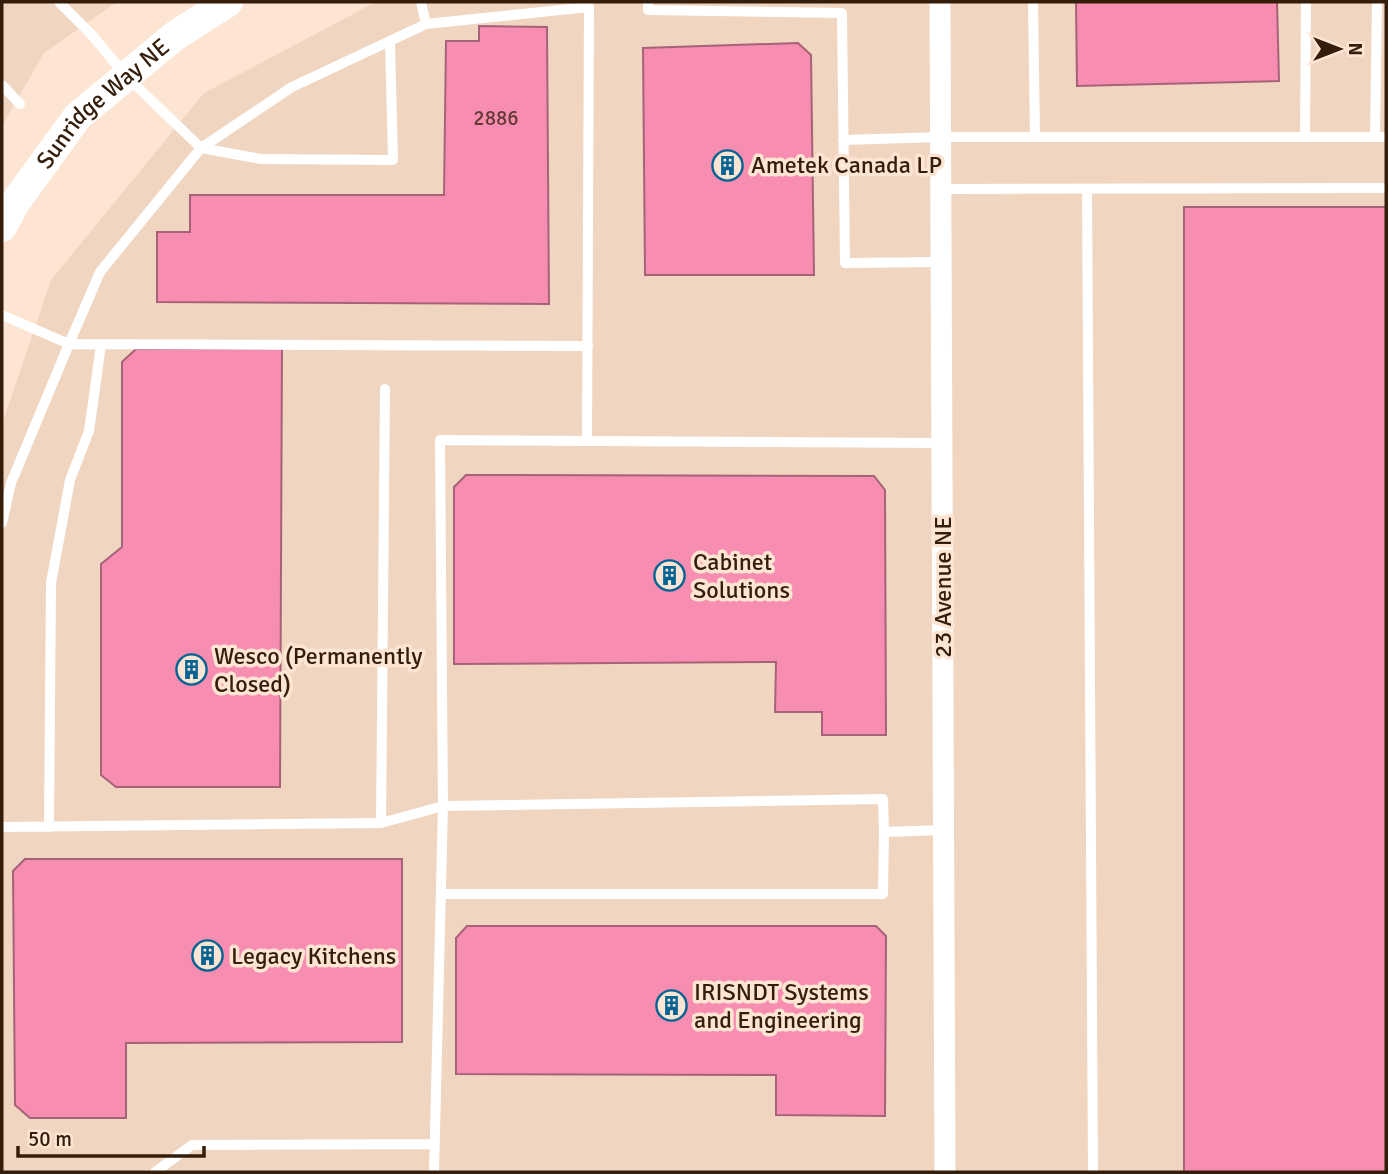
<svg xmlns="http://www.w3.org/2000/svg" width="1388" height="1174" font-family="Signika,sans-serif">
  <rect width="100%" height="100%" fill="#fee5d3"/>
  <path fill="#f0d5c0" d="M 2,2 L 117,2 L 44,53 L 2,126 Z
    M 376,2 L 1386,2 L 1386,1172 L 2,1172 L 2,424 L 51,280 L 204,93 Z"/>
  <path fill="#f78db0" stroke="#a66278" stroke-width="2" d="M 1076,2 L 1277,2 L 1279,81 L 1077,86 Z
    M 479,26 L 547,27 L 549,304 L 157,302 L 157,232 L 190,232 L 190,195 L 444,195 L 446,41 L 479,41 Z
    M 798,43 L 811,55 L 814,275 L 645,275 L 643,48 Z
    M 1184,207 L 1386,207 L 1386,1172 L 1184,1172 Z
    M 136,349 L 282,349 L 280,787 L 116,787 L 101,775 L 101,564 L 122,547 L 122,362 Z
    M 466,475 L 874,476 L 885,490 L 886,735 L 822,735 L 822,712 L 775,712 L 776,662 L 454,664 L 454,487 Z
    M 25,859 L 402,859 L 402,1042 L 126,1043 L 126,1118 L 30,1118 L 15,1105 L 13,871 Z
    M 467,926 L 876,926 L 886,936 L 885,1116 L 776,1115 L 776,1075 L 456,1074 L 456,938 Z"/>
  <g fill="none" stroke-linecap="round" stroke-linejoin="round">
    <path stroke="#fff" stroke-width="10" d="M 59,2 L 91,34 L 126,76 L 201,148 L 100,272 L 69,344 L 588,346
      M 648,2 L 648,10 L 842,13 L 845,263 L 941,262
      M 1033,2 L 1035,137
      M 426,24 L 589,7 L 587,441
      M 2,85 L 20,104
      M 1305,137 L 1306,2
      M 1375,137 L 1377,2
      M 843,140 L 941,137 L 1386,137
      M 201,148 L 261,159 L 393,160 L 390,42
      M 201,148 L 292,87 L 426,24 L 421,2
      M 941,189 L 1386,188
      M 1087,189 L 1093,1172
      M 2,315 L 69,344 L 11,483 L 2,523
      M 942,443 L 440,440 L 443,806 L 883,799 L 884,832 L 944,830
      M 381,823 L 385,389
      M 2,827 L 381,823 L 443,806 L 434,1172
      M 49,827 L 51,583 L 70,480 L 89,431 L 101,345
      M 441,894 L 883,894 L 884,832
      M 155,1172 L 192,1145 L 435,1144"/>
    <path stroke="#fff" stroke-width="21" d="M 940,2 L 945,1172"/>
    <path stroke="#fff" stroke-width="30" id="s1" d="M 2,227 L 14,204 L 78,116 L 176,35 L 228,2"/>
  </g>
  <defs>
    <symbol id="building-ring" viewBox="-11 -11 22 22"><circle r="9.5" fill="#fee5d3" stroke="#006392" stroke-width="1.5"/><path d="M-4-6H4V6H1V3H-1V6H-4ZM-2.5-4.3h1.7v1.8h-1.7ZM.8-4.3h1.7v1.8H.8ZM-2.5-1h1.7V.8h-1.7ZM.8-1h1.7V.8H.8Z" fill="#006392"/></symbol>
  </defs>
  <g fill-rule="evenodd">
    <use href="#building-ring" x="710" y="148" width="35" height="35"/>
    <use href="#building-ring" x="652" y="558" width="35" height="35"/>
    <use href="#building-ring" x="174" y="652" width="35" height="35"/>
    <use href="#building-ring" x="190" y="938" width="35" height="35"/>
    <use href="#building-ring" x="654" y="988" width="35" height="35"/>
  </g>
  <g text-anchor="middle" stroke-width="7" stroke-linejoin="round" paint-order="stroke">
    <g font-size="21" fill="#653a34">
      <text x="496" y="125">2886</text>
    </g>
    <g font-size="24" fill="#341e0b" stroke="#fee5d3">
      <text dy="8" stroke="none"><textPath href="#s1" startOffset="161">Sunridge Way NE</textPath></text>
      <text transform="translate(943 587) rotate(-90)" y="8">23 Avenue NE</text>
    </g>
    <g font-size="24" fill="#341e0b" stroke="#fee5d3" text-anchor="start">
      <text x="751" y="173">Ametek Canada LP</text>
      <text x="693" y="570">Cabinet<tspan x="693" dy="28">Solutions</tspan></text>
      <text x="214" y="664">Wesco (Permanently<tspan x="214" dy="28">Closed)</tspan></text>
      <text x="231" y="964">Legacy Kitchens</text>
      <text x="694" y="1000">IRISNDT Systems<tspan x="694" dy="28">and Engineering</tspan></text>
    </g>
  </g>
  <rect width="1388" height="1174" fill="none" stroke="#341e0b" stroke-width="7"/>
  <g transform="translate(1339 49) rotate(90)" stroke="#fee5d3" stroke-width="5" paint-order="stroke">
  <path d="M0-5L12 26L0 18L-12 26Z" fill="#341e0b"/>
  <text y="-10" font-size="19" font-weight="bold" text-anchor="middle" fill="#341e0b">N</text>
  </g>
  <path d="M18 1146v10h186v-10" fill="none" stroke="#341e0b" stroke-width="3.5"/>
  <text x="28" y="1146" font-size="21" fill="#341e0b" stroke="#fee5d3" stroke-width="5" paint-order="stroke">50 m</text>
</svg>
